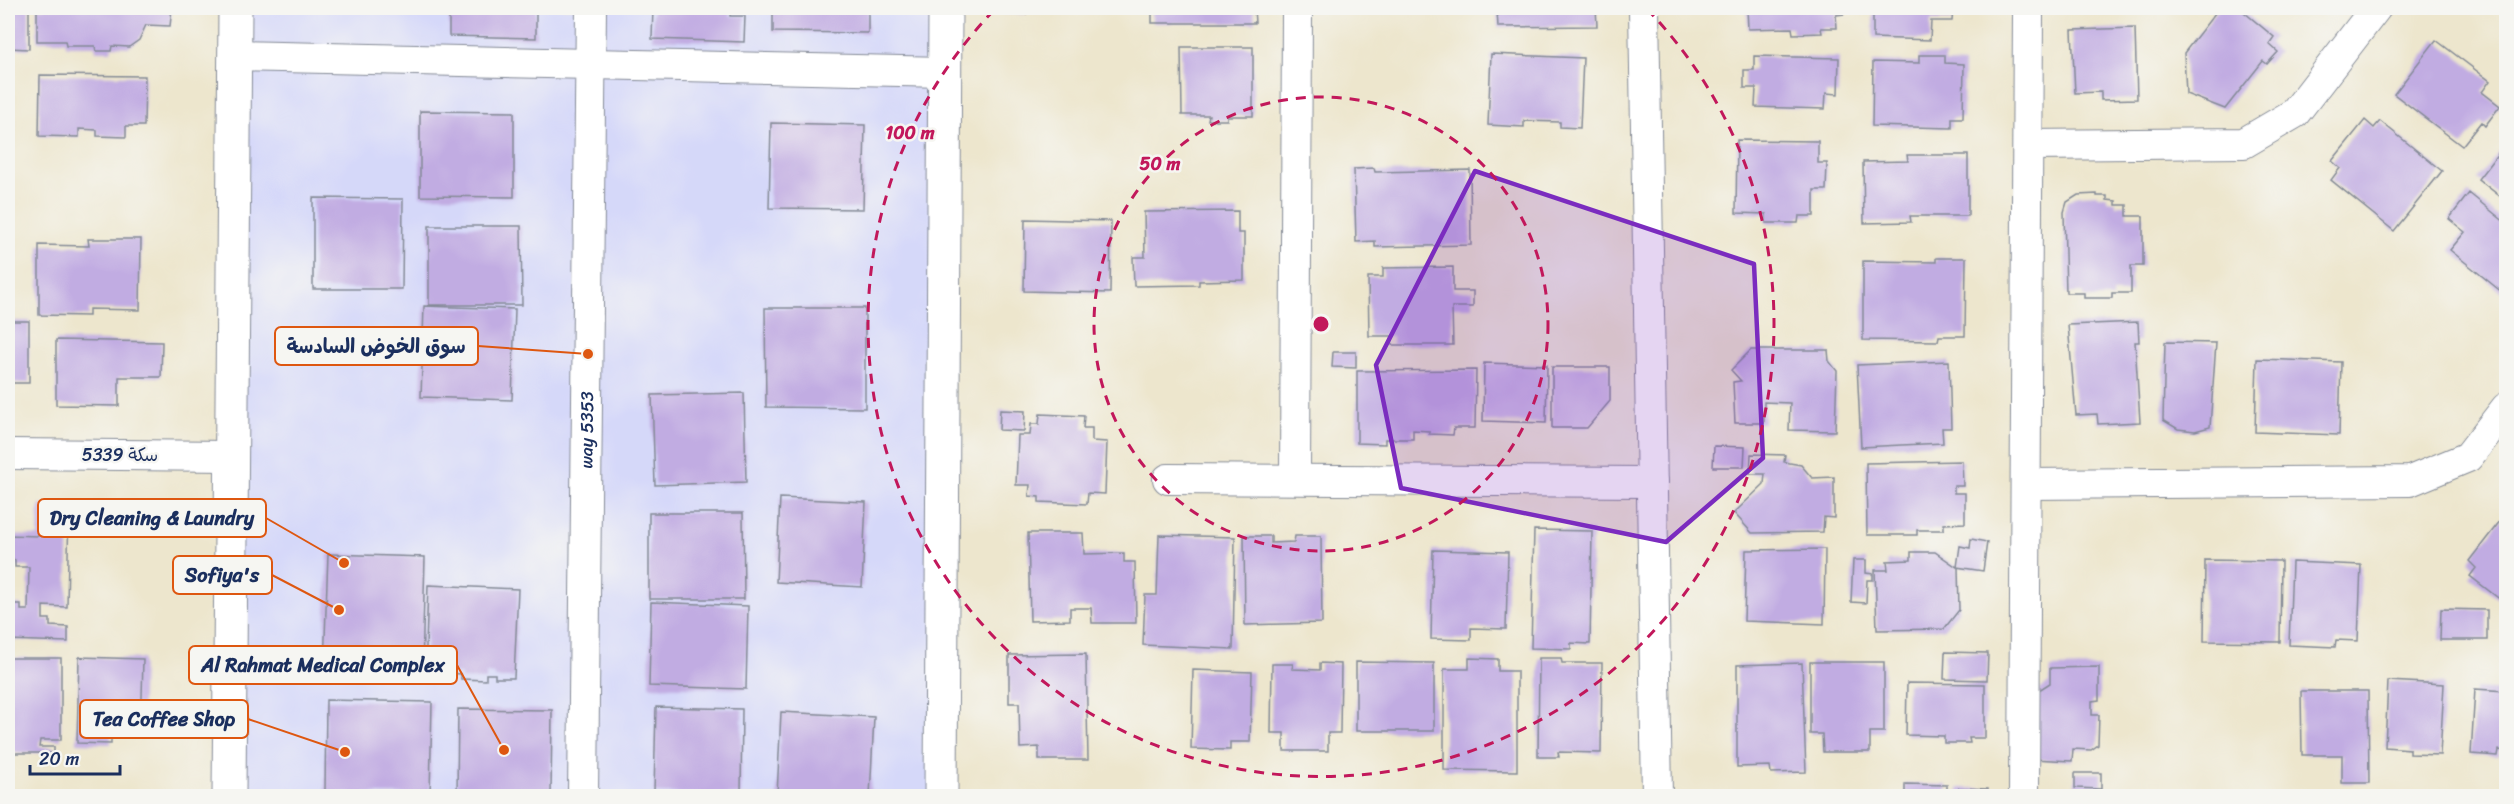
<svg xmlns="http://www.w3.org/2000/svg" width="2514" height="804" font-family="Sriracha,'Playpen Sans Arabic',sans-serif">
  <rect width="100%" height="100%" fill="#f6f6f2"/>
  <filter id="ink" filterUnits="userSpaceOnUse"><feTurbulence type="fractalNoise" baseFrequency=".0167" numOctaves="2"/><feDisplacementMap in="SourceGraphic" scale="12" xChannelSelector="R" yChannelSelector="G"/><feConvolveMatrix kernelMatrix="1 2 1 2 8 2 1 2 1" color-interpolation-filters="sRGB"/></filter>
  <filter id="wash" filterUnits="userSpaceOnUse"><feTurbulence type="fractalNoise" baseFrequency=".008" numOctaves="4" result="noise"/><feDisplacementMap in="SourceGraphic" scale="24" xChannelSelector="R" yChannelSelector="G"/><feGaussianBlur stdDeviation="1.35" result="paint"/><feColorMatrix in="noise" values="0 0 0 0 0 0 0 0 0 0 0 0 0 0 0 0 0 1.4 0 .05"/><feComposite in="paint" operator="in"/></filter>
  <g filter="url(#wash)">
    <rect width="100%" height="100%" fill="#ede6cd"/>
    <path fill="#d5d8f9" d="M 235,8 L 945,8 L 941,796 L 230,796 Z"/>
    <g id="blocks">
      <path fill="#c1ace2" d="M 8,8 L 29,8 L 29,49 L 8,48 Z
        M 37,8 L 172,8 L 170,26 L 146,25 L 139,40 L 129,47 L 112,46 L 111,51 L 96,51 L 95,46 L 66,46 L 65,41 L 37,41 Z
        M 449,8 L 536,8 L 536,38 L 449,36 Z
        M 653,8 L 730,8 L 730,16 L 745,16 L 744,42 L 652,39 Z
        M 773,8 L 868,8 L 868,33 L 773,32 Z
        M 1004,8 L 1025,8 L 1026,14 L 1004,14 Z
        M 1152,8 L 1254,8 L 1255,23 L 1152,23 Z
        M 1486,8 L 1596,8 L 1597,26 L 1498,27 L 1497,11 L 1486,11 Z
        M 1747,8 L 1844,8 L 1844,14 L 1836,15 L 1837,28 L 1821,28 L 1822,33 L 1793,34 L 1792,28 L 1748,29 Z
        M 1873,8 L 1953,8 L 1952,21 L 1931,21 L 1930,40 L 1873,38 Z
        M 2219,8 L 2239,8 L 2274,37 L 2269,44 L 2278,52 L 2267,64 L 2263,61 L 2225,109 L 2186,94 L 2184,53 Z
        M 2135,28 L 2137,99 L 2101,100 L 2101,92 L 2075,93 L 2072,30 Z
        M 2436,40 L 2490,81 L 2482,92 L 2500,106 L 2485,126 L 2481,122 L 2462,146 L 2394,94 Z
        M 1181,47 L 1253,47 L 1253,116 L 1227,116 L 1227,120 L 1208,120 L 1209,115 L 1182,115 Z
        M 1491,54 L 1583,58 L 1580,128 L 1560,127 L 1560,122 L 1524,121 L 1524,127 L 1488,125 Z
        M 1919,55 L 1945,55 L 1945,63 L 1964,64 L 1963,118 L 1952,118 L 1952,128 L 1872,126 L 1873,62 L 1919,63 Z
        M 1754,56 L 1839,58 L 1838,94 L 1826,93 L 1825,109 L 1755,107 L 1756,88 L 1744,88 L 1744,70 L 1754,70 Z
        M 40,75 L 145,76 L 144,126 L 126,126 L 126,137 L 97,136 L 97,130 L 79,129 L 79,137 L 39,136 Z
        M 420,111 L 514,112 L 514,197 L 420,196 Z
        M 2365,120 L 2374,128 L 2380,121 L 2442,171 L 2394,231 L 2331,180 L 2340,168 L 2332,161 Z
        M 771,123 L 865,125 L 863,209 L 769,208 Z
        M 1737,140 L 1818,141 L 1818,163 L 1827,163 L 1826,190 L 1814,190 L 1814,216 L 1799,216 L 1798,223 L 1766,223 L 1766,214 L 1736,213 Z
        M 2506,143 L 2506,201 L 2478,179 Z
        M 1907,155 L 1968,155 L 1968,216 L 1910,216 L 1911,222 L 1864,223 L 1863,162 L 1908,161 Z
        M 1374,168 L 1375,172 L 1470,170 L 1471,245 L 1375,247 L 1375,241 L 1356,242 L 1354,169 Z
        M 2469,193 L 2506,223 L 2506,289 L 2503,293 L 2450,250 L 2465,232 L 2449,219 Z
        M 2097,194 L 2097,196 L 2107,196 L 2107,200 L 2116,201 L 2116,205 L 2127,205 L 2127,216 L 2143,216 L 2143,266 L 2131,266 L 2131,293 L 2112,293 L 2112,298 L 2084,298 L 2084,293 L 2066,293 L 2064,212 L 2067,202 L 2078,195 Z
        M 313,198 L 403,199 L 402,289 L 313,289 Z
        M 1238,211 L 1238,233 L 1244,233 L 1244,280 L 1199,281 L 1199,285 L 1134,286 L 1133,257 L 1145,257 L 1144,212 Z
        M 1025,219 L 1111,221 L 1110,293 L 1024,291 Z
        M 429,226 L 521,226 L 522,305 L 429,305 Z
        M 88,239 L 141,239 L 140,310 L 89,309 L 89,316 L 39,315 L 39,245 L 89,246 Z
        M 1936,258 L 1966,258 L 1965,336 L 1939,336 L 1938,341 L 1863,340 L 1863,261 L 1936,262 Z
        M 1453,267 L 1453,291 L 1473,291 L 1473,307 L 1452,307 L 1453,345 L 1392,345 L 1392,336 L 1369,336 L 1368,277 L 1383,277 L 1383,268 Z
        M 424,306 L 515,309 L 512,400 L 421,397 Z
        M 765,308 L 865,308 L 865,408 L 766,407 Z
        M 8,321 L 29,321 L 29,383 L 8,383 Z
        M 2138,322 L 2139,342 L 2135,342 L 2140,422 L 2098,424 L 2097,414 L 2076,415 L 2068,325 Z
        M 56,340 L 162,342 L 161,377 L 119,377 L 119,406 L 56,405 Z
        M 2165,342 L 2216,343 L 2210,427 L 2195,431 L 2178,429 L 2163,420 Z
        M 1751,350 L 1828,350 L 1829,361 L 1837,371 L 1835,431 L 1789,430 L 1790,403 L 1764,402 L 1764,423 L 1735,423 L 1733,382 L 1741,381 L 1731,370 Z
        M 1333,352 L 1356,352 L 1356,368 L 1332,367 Z
        M 2257,359 L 2341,362 L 2339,435 L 2255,432 Z
        M 1949,361 L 1951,428 L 1942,428 L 1943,443 L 1861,447 L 1857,365 Z
        M 1484,363 L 1547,365 L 1546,423 L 1483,421 Z
        M 1552,367 L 1610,367 L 1610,401 L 1587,428 L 1552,428 Z
        M 1476,370 L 1475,428 L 1454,428 L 1453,435 L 1429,434 L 1429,431 L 1413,430 L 1413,439 L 1385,439 L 1385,444 L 1357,443 L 1357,371 Z
        M 744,393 L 746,482 L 655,485 L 652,395 Z
        M 1000,410 L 1025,411 L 1024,431 L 999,430 Z
        M 1040,414 L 1084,416 L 1083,428 L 1092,428 L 1092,441 L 1107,442 L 1105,494 L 1088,493 L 1087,504 L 1039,502 L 1039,497 L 1029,496 L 1030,485 L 1016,485 L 1018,435 L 1030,435 L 1031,424 L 1039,424 Z
        M 1714,446 L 1745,447 L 1744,467 L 1713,467 Z
        M 1751,454 L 1785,455 L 1784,462 L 1801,465 L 1812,478 L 1834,477 L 1834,518 L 1824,517 L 1823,532 L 1752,533 L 1734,513 L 1764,484 L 1765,474 L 1750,474 Z
        M 1962,461 L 1963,486 L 1954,486 L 1954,493 L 1965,493 L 1965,523 L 1944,524 L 1944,530 L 1917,530 L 1917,535 L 1867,535 L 1866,463 Z
        M 780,498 L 866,502 L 862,587 L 776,582 Z
        M 39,505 L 69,506 L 67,607 L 43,606 L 43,619 L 50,619 L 50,626 L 68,627 L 68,642 L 8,640 L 8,604 L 21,604 L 21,610 L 28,610 L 29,567 L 15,567 L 15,560 L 8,559 L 8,535 L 38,536 Z
        M 649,513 L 743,513 L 744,599 L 649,599 Z
        M 2504,516 L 2506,518 L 2506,604 L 2470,576 L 2476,568 L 2469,561 Z
        M 1534,530 L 1592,531 L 1590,644 L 1571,643 L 1571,649 L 1531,648 Z
        M 1028,533 L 1083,533 L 1084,554 L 1124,553 L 1124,562 L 1135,562 L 1136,623 L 1092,623 L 1091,608 L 1070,608 L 1070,620 L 1030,621 Z
        M 1159,535 L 1235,537 L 1233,649 L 1143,645 L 1145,595 L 1157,595 Z
        M 1244,536 L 1271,536 L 1271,543 L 1294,542 L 1295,536 L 1321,536 L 1322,623 L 1245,625 Z
        M 1971,539 L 1987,542 L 1983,571 L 1957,567 L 1960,546 L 1970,548 Z
        M 1825,549 L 1824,624 L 1744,621 L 1746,550 Z
        M 1433,550 L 1508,552 L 1506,629 L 1471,628 L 1471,640 L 1431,639 Z
        M 1911,552 L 1935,552 L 1958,568 L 1959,610 L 1944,629 L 1877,630 L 1875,570 L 1888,570 L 1887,561 L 1911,560 Z
        M 328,554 L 425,557 L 422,669 L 324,666 Z
        M 1853,560 L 1866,560 L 1866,573 L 1873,574 L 1873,580 L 1867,580 L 1866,603 L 1851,602 Z
        M 2205,560 L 2281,561 L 2280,642 L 2204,641 Z
        M 2292,562 L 2361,565 L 2358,641 L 2336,640 L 2335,647 L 2289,645 Z
        M 428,585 L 518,589 L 514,678 L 495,678 L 495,674 L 486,674 L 486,680 L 461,679 L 461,674 L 448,673 L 448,679 L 425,678 Z
        M 651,602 L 748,606 L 746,689 L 649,686 Z
        M 2441,609 L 2487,610 L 2487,640 L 2440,640 Z
        M 1945,652 L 1988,653 L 1987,680 L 1944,679 Z
        M 1086,654 L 1088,760 L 1039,760 L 1039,747 L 1020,748 L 1019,703 L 1009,703 L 1009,655 Z
        M 79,657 L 143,659 L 141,735 L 111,734 L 111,744 L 77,743 Z
        M 8,658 L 61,658 L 61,740 L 40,740 L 39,747 L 54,747 L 54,753 L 8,753 L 8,745 L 11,745 L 12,739 L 8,739 Z
        M 1469,658 L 1498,659 L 1498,671 L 1517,671 L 1517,771 L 1444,770 L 1444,669 L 1469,669 Z
        M 1539,658 L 1561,658 L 1562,663 L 1602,663 L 1601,753 L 1558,752 L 1559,757 L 1538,757 Z
        M 1356,662 L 1434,663 L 1434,731 L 1356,731 Z
        M 1810,662 L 1884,662 L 1884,732 L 1870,732 L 1870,752 L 1823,752 L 1822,734 L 1810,734 Z
        M 1320,663 L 1341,664 L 1340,733 L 1328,733 L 1328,751 L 1284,751 L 1284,733 L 1271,733 L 1272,664 L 1293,664 L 1292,669 L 1320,670 Z
        M 1802,663 L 1806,772 L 1771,773 L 1770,766 L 1737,767 L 1737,665 Z
        M 2099,667 L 2099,700 L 2092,701 L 2092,715 L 2099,715 L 2098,745 L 2091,750 L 2073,749 L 2072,761 L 2032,759 L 2039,690 L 2050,683 L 2050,668 Z
        M 1193,670 L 1252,672 L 1250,742 L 1230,742 L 1230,750 L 1191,749 Z
        M 2388,681 L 2444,684 L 2440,755 L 2410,754 L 2410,749 L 2385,747 Z
        M 1907,683 L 1985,684 L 1985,738 L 1969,738 L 1970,743 L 1944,743 L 1944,736 L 1906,735 Z
        M 2475,689 L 2506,691 L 2506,751 L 2499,750 L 2498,756 L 2471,754 Z
        M 2301,691 L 2368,691 L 2369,783 L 2342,783 L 2342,755 L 2302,755 Z
        M 326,700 L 432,702 L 430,795 L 325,793 Z
        M 656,707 L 742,709 L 741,795 L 654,793 Z
        M 458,709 L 552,710 L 551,796 L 457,796 Z
        M 781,712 L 874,717 L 870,796 L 777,796 Z
        M 2075,773 L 2101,773 L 2101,789 L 2075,788 Z
        M 1905,784 L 1947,785 L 1947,796 L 1905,796 Z
        M 1959,788 L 1988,789 L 1988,796 L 1959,796 Z"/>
    </g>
  </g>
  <g filter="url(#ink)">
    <use href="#blocks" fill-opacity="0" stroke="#848a96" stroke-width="1.5"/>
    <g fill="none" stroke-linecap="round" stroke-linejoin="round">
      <defs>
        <g id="street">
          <path d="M 1644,8 L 1657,796"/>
          <path d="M 234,56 L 945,72"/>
          <path d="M 2028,145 L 2244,143 L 2295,113 L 2376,8"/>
          <path d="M 8,454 L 232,456"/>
          <path d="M 1168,479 L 1652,482"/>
          <path d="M 1295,479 L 1297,8"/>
          <path d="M 2026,484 L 2410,481 L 2468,457 L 2506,408"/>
          <path id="s1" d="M 583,796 L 591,8"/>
          <path d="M 2024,796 L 2028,8"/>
        </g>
        <path id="secondary" d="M 229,796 L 235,8
          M 941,796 L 945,8"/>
      </defs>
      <use href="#street" stroke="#848a96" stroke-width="32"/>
      <use href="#secondary" stroke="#848a96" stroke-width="35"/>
      <use href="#street" stroke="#fff" stroke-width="30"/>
      <use href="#secondary" stroke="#fff" stroke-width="33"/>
    </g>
  </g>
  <path fill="#7b2cbf" fill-opacity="0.2" stroke="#7b2cbf" stroke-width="4.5" stroke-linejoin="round" d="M 1475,171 L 1754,264 L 1763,458 L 1666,542 L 1401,488 L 1376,365 Z"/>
  <g fill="none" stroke="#c2185b" stroke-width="3" stroke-dasharray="10 8">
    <circle cx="1321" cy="324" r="227"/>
    <path d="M1647 9A453 453 0 1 1 995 9"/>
  </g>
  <g text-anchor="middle" stroke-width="5" stroke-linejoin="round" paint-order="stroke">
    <g font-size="18" fill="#1b2f5e" stroke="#f6f6f2">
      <text dy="6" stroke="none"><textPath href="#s1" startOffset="366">way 5353</textPath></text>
      <text x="120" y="461">سكة 5339</text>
    </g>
  </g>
  <circle cx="1321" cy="324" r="9" fill="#c2185b" stroke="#f6f6f2" stroke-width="3"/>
  <g font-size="18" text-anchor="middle" font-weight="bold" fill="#c2185b" stroke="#f6f6f2" stroke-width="5" stroke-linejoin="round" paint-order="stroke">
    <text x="910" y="139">100 m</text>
    <text x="1160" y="170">50 m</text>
  </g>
  <path fill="none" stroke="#de5710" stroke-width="2" d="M588 354L478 346M344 563L266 518M339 610L272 575M504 750L457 665M345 752L248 719"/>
  <g fill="#de5710" stroke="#f6f6f2" stroke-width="2">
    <circle cx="588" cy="354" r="6"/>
    <circle cx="344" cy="563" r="6"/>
    <circle cx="339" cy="610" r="6"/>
    <circle cx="504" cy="750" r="6"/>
    <circle cx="345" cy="752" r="6"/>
  </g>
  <g fill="#f6f6f2" stroke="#de5710" stroke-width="2">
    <rect x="275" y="327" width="203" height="38" rx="6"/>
    <rect x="38" y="499" width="228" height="38" rx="6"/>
    <rect x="173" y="556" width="99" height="38" rx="6"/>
    <rect x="189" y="646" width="268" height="38" rx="6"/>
    <rect x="80" y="700" width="168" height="38" rx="6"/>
  </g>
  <g font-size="20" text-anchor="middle" font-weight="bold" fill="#1b2f5e">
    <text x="376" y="353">سوق الخوض السادسة</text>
    <text x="152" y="525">Dry Cleaning &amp; Laundry</text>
    <text x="222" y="582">Sofiya's</text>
    <text x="323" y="672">Al Rahmat Medical Complex</text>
    <text x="164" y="726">Tea Coffee Shop</text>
  </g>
  <rect width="2514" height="804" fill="none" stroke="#f6f6f2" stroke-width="30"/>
  <path d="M30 765v9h90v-9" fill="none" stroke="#1b2f5e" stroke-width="3"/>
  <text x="39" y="765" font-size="18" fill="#1b2f5e" stroke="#f6f6f2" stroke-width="4.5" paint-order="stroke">20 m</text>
</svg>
